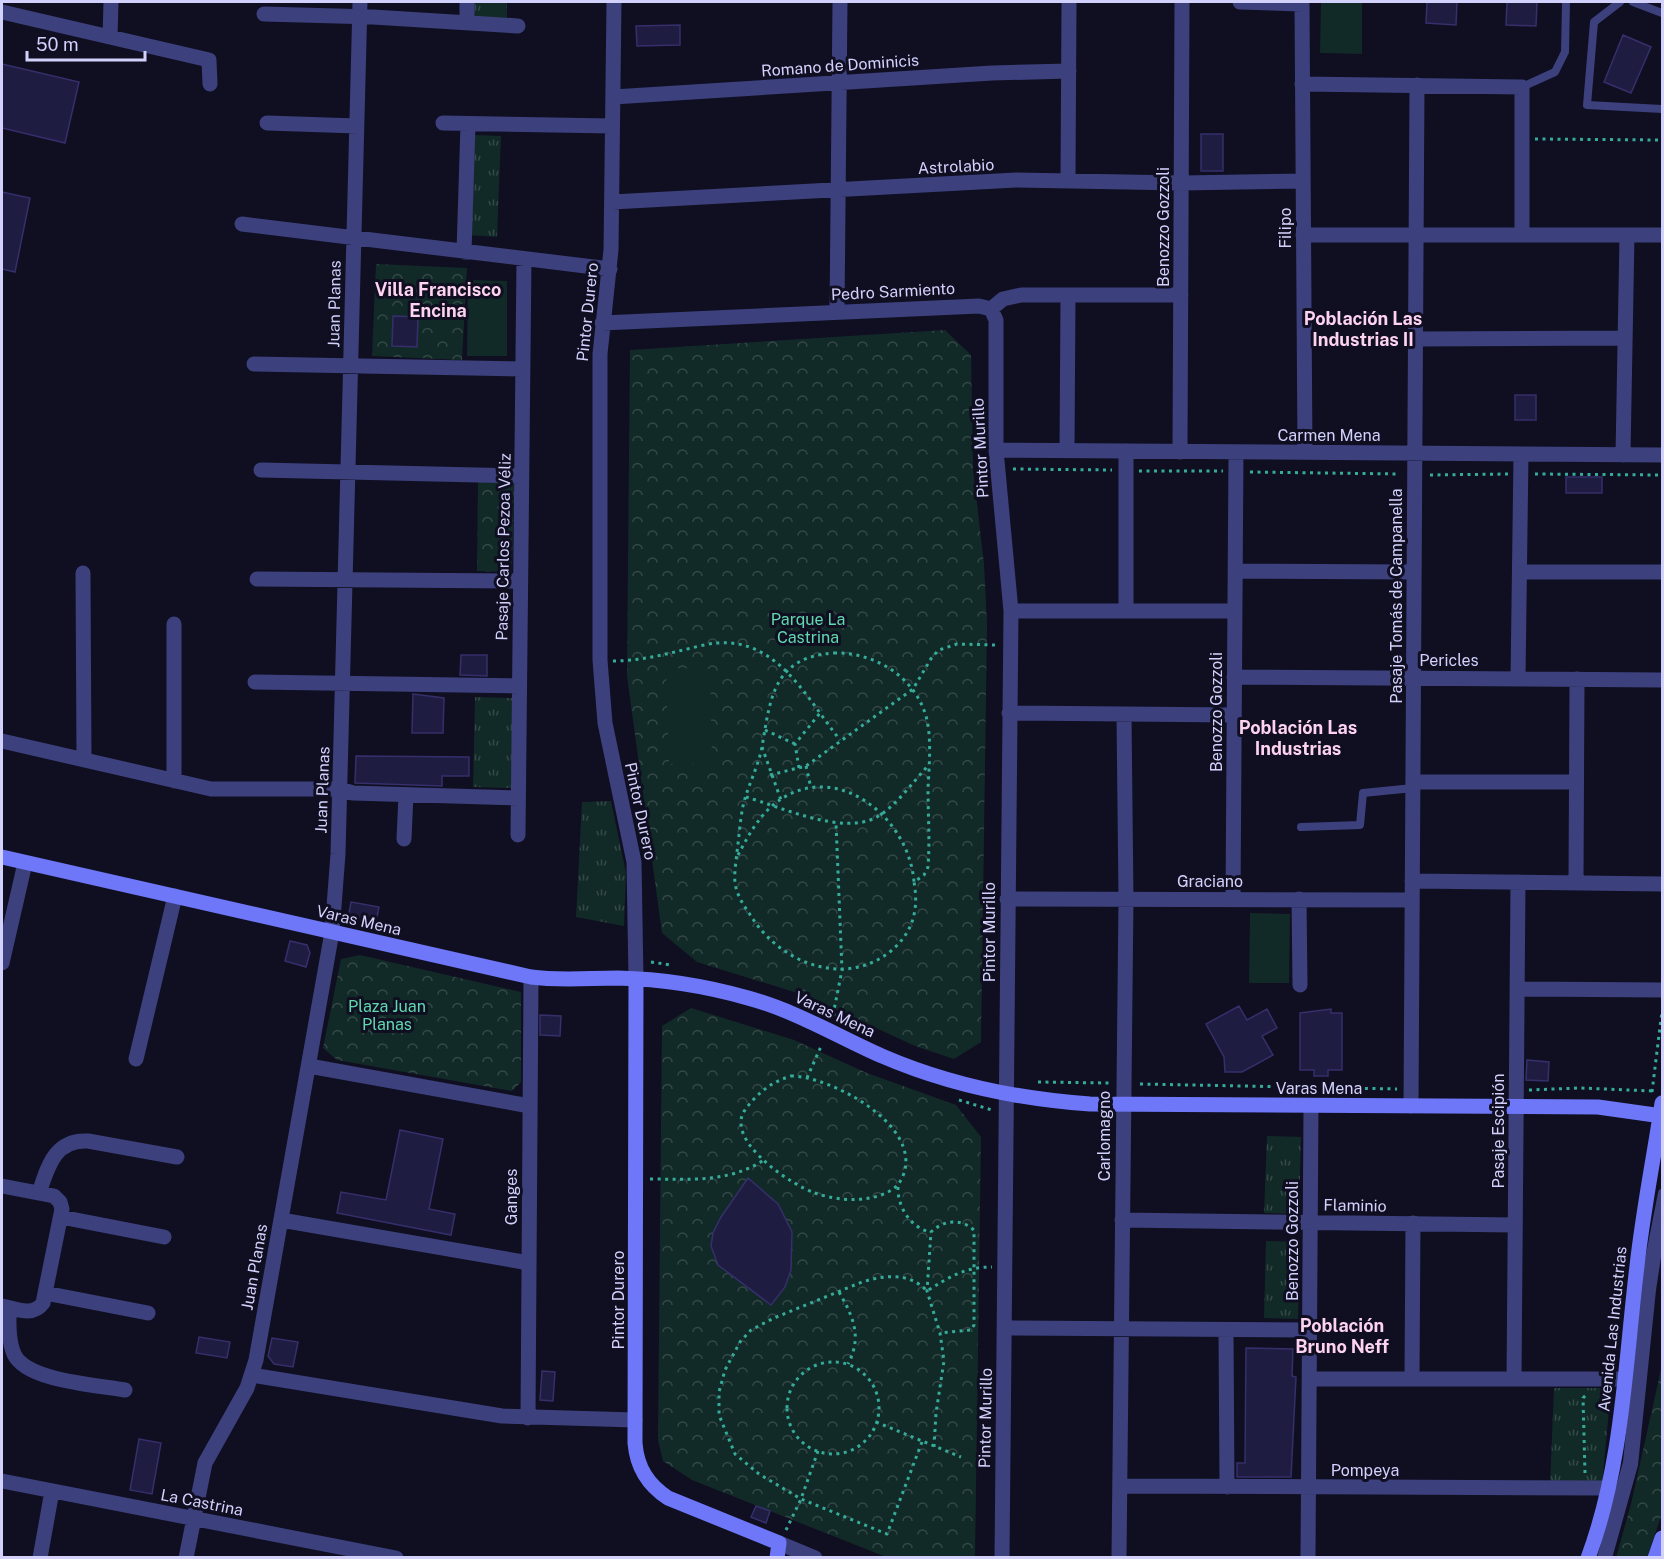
<svg xmlns="http://www.w3.org/2000/svg" width="1664" height="1559" font-family="'Public Sans',sans-serif">
  <defs>
    <pattern id="grass-tufts" width="24" height="20" patternUnits="userSpaceOnUse" patternTransform="scale(1.5)"><rect width="24" height="20" fill="#122a27"/><path d="M3 7l-1-3M5 7V3M7 7l1-3M15 17l-1-3M17 17v-4M19 17l1-3" fill="none" stroke="#334847"/></pattern>
    <pattern id="forest-crowns" width="20" height="18" patternUnits="userSpaceOnUse" patternTransform="scale(1.5)"><rect width="20" height="18" fill="#122a27"/><path d="M2 6a3 3 0 1 1 6 0M12 15a3 3 0 1 1 6 0" fill="none" stroke="#334847"/></pattern>
  </defs>
  <rect width="100%" height="100%" fill="#100e21"/>
  <path fill="url(#grass-tufts)" d="M 471,2 L 507,2 L 507,18 L 471,17 Z
    M 473,135 L 501,136 L 497,237 L 469,235 Z
    M 475,697 L 514,698 L 512,788 L 473,787 Z
    M 611,801 L 626,873 L 624,926 L 576,917 L 582,802 Z
    M 1267,1136 L 1301,1137 L 1299,1214 L 1264,1213 Z
    M 1266,1241 L 1300,1242 L 1298,1319 L 1264,1318 Z
    M 1554,1388 L 1611,1388 L 1602,1485 L 1550,1485 Z"/>
  <path fill="url(#forest-crowns)" d="M 376,264 L 467,268 L 462,360 L 372,356 Z
    M 945,330 L 971,355 L 973,470 L 984,564 L 987,626 L 981,1042 L 954,1059 L 915,1046 L 807,996 L 697,962 L 662,933 L 627,676 L 630,350 Z
    M 478,482 L 514,483 L 512,572 L 477,571 Z
    M 360,955 L 521,992 L 521,1082 L 512,1091 L 337,1060 L 323,1048 L 341,959 Z
    M 691,1008 L 794,1040 L 867,1073 L 956,1105 L 981,1137 L 975,1557 L 886,1557 L 692,1480 L 663,1461 L 658,1440 L 662,1026 Z
    M 1662,1365 L 1662,1514 L 1647,1557 L 1616,1558 L 1631,1504 Z"/>
  <path fill="#122a27" d="M 1321,2 L 1362,2 L 1362,54 L 1320,53 Z
    M 468,280 L 507,281 L 507,356 L 467,356 Z
    M 666,668 L 710,669 L 712,765 L 669,764 Z
    M 1250,913 L 1290,914 L 1289,983 L 1249,983 Z"/>
  <path fill="#1f1c41" stroke="#352f6b" stroke-width="1.5" d="M 1427,2 L 1457,2 L 1456,25 L 1426,23 Z
    M 1507,2 L 1537,2 L 1536,26 L 1506,25 Z
    M 680,25 L 680,45 L 637,46 L 636,26 Z
    M 1623,35 L 1651,47 L 1631,93 L 1604,82 Z
    M 2,64 L 79,82 L 65,143 L 2,128 Z
    M 1201,134 L 1223,134 L 1223,171 L 1201,171 Z
    M 2,192 L 30,198 L 15,272 L 2,269 Z
    M 393,316 L 418,317 L 417,347 L 392,346 Z
    M 1515,395 L 1536,395 L 1536,420 L 1515,420 Z
    M 1566,477 L 1602,477 L 1602,493 L 1566,493 Z
    M 461,655 L 487,655 L 487,676 L 460,675 Z
    M 413,694 L 444,698 L 443,733 L 412,733 Z
    M 356,756 L 469,757 L 469,776 L 442,776 L 442,786 L 355,783 Z
    M 351,902 L 379,907 L 376,922 L 353,917 L 349,913 Z
    M 290,941 L 307,945 L 310,953 L 306,967 L 285,961 Z
    M 1239,1006 L 1247,1020 L 1267,1009 L 1277,1028 L 1262,1036 L 1273,1055 L 1242,1072 L 1225,1072 L 1224,1057 L 1206,1024 Z
    M 1331,1009 L 1331,1013 L 1342,1013 L 1342,1070 L 1328,1070 L 1328,1076 L 1314,1076 L 1314,1070 L 1300,1070 L 1300,1013 Z
    M 540,1015 L 561,1016 L 560,1036 L 540,1035 Z
    M 1527,1060 L 1549,1062 L 1548,1081 L 1526,1080 Z
    M 400,1130 L 443,1139 L 429,1209 L 455,1214 L 451,1235 L 337,1213 L 341,1192 L 386,1200 Z
    M 748,1178 L 778,1204 L 792,1232 L 791,1270 L 785,1287 L 771,1305 L 718,1265 L 711,1246 L 713,1233 L 721,1217 Z
    M 199,1337 L 230,1342 L 227,1358 L 196,1353 Z
    M 272,1338 L 298,1342 L 293,1367 L 274,1364 L 268,1356 Z
    M 1246,1348 L 1293,1349 L 1292,1376 L 1296,1377 L 1291,1477 L 1237,1477 L 1237,1463 L 1245,1463 Z
    M 542,1371 L 555,1372 L 553,1401 L 540,1400 Z
    M 139,1439 L 161,1443 L 152,1494 L 130,1490 Z
    M 756,1506 L 770,1511 L 766,1523 L 751,1517 Z"/>
  <g fill="none" stroke-linecap="round" stroke-linejoin="round">
    <path stroke="#35ac9a" stroke-width="3" stroke-dasharray="3 4.5" stroke-linecap="butt" d="M 1535,139 L 1662,140
      M 1013,469 L 1112,470
      M 1139,471 L 1223,471
      M 1250,472 L 1400,474
      M 1535,474 L 1662,475
      M 1430,475 L 1508,474
      M 834,653 C 874,652 914,676 926,716 C 932,738 929,766 928,789 C 928,815 930,841 928,867 L 924,875 L 914,882 C 919,910 913,932 891,951 C 844,989 779,962 751,916 C 744,906 737,896 735,883 C 734,873 736,862 737,852 C 739,837 740,821 743,806 C 748,784 760,764 763,741 C 771,693 776,657 834,653 Z
      M 613,661 C 645,661 673,652 704,645 C 773,630 803,693 840,740
      M 765,730 L 795,744
      M 762,747 L 781,800
      M 806,766 L 811,788
      M 799,768 L 795,744 L 820,713
      M 770,775 L 806,766 L 913,689 L 932,657 L 939,650 L 957,644 L 996,645
      M 746,797 C 781,807 843,836 877,817 C 896,806 912,783 927,767
      M 738,855 C 747,838 757,819 772,806 C 831,755 909,815 914,882
      M 651,962 L 671,965
      M 821,1008 L 850,1022
      M 833,1015 L 842,970 L 836,823
      M 791,1076 C 830,1076 920,1124 904,1173 C 900,1186 891,1192 878,1196 C 858,1202 836,1200 815,1193 C 792,1185 742,1151 741,1124 C 740,1114 747,1107 753,1100 C 764,1088 775,1081 791,1076 Z
      M 807,1078 L 822,1044
      M 1038,1082 L 1109,1083
      M 1140,1084 L 1397,1089
      M 1529,1090 L 1580,1088 L 1652,1091
      M 1652,1092 L 1662,1011
      M 959,1100 L 992,1110
      M 650,1179 C 691,1179 728,1183 764,1160
      M 898,1187 C 897,1206 911,1229 931,1232
      M 839,1292 C 854,1318 862,1337 848,1364
      M787 1408a46 46 0 1 1 92 0a46 46 0 1 1-92 0Z
      M 876,1422 L 961,1457
      M 922,1442 L 887,1534 L 801,1499 L 759,1474 L 735,1454 L 719,1415 L 719,1392 L 725,1370 L 740,1342 L 751,1330 L 774,1318 L 862,1282 C 885,1275 909,1272 927,1291 C 949,1277 965,1267 992,1267
      M 934,1447 L 936,1413 L 944,1361 L 940,1333 L 927,1291 L 931,1232 C 944,1220 960,1218 974,1230 L 974,1325 L 971,1330 L 940,1333
      M 1585,1473 L 1583,1398 L 1587,1394
      M 786,1530 L 801,1499 L 818,1451"/>
    <path stroke="#3c407d" stroke-width="8" d="M 1620,2 L 1594,22 L 1587,105 L 1662,109
      M 1633,2 L 1662,13
      M 1522,87 L 1555,72 L 1565,52 L 1566,2
      M 1301,827 L 1360,825 L 1363,793 L 1413,788
      M 1601,1558 L 1627,1462 L 1647,1270 L 1662,1193
      M 1608,1558 L 1634,1465 L 1652,1290 L 1662,1224"/>
    <path stroke="#3c407d" stroke-width="15" d="M 614,2 L 611,250 L 600,354 L 600,660 L 605,723 L 634,862 L 636,979
      M 1240,2 L 1302,4 L 1305,452
      M 2,12 L 209,60 L 210,84
      M 264,14 L 373,17 L 518,26
      M 467,23 L 467,2
      M 110,37 L 111,2
      M 1302,84 L 1522,87 L 1522,235
      M 613,97 L 992,73 L 1069,71
      M 267,123 L 357,126
      M 443,123 L 612,126
      M 1068,180 L 1069,2
      M 612,202 L 1016,180 L 1181,183 L 1303,181
      M 242,224 L 610,269
      M 1303,235 L 1662,235
      M 464,252 L 468,124
      M 991,309 L 996,320 L 996,450 L 1011,611 L 1002,1558
      M 991,309 L 1003,299 L 1021,295 L 1181,295
      M 837,312 L 840,2
      M 602,323 L 979,306 L 991,309
      M 1416,339 L 1625,338
      M 254,364 L 523,369
      M 996,450 L 1662,455
      M 1067,451 L 1068,295
      M 1180,452 L 1182,2
      M 1623,455 L 1627,235
      M 261,470 L 521,476
      M 1235,571 L 1414,572
      M 1520,572 L 1662,572
      M 83,573 L 84,760
      M 257,579 L 520,581
      M 1011,611 L 1235,611
      M 1126,611 L 1126,451
      M 1234,677 L 1662,680
      M 1518,679 L 1521,454
      M 255,682 L 519,686
      M 1009,713 L 1234,715
      M 2,741 L 211,789 L 340,789 L 353,793 L 518,798
      M 174,781 L 174,624
      M 1413,782 L 1576,782
      M 518,835 L 524,259
      M 404,839 L 406,795
      M 1412,881 L 1662,884
      M 1576,883 L 1577,679
      M 1007,899 L 1412,900
      M 1233,899 L 1236,452
      M 1299,899 L 1300,985
      M 2,963 L 25,863
      M 1517,989 L 1662,990
      M 136,1059 L 175,896
      M 309,1066 L 530,1106
      M 1411,1106 L 1417,85
      M 2,1186 L 54,1196 L 60,1202 L 62,1209 L 43,1303 C 33,1317 16,1309 2,1306
      M 39,1193 C 48,1166 55,1139 88,1141 L 177,1157
      M 61,1217 L 164,1237
      M 281,1220 L 529,1263
      M 1122,1220 L 1515,1225
      M 45,1293 L 148,1313
      M 9,1308 C 9,1322 8,1340 14,1354 C 26,1381 97,1385 125,1390
      M 1004,1328 L 1309,1330
      M 1226,1330 L 1227,1487
      M 252,1375 L 502,1416 L 635,1420
      M 1309,1379 L 1625,1379
      M 1412,1379 L 1413,1223
      M 1514,1379 L 1518,882
      M 528,1418 L 531,977
      M 2,1481 L 396,1558
      M 1120,1486 L 1609,1488
      M 779,1543 L 815,1558
      M 40,1558 L 52,1491
      M 186,1558 L 205,1463 L 247,1388 L 256,1360 L 332,932 L 338,854 L 360,2
      M 1119,1558 L 1126,899 L 1124,714
      M 1308,1558 L 1311,1106"/>
    <path stroke="#6d77f7" stroke-width="15" d="M 2,857 L 531,977 C 560,981 589,978 618,978 C 662,979 706,986 748,998 C 796,1011 837,1036 882,1056 C 949,1085 1017,1099 1090,1104 L 1598,1107 L 1662,1116
      M 636,979 L 635,1443 C 637,1468 648,1485 668,1498 L 779,1543 L 777,1558
      M 1588,1558 C 1623,1464 1625,1364 1637,1266 C 1643,1211 1654,1157 1662,1103
      M 1655,1558 L 1662,1538"/>
  </g>
  <g text-anchor="middle" stroke-width="6" stroke-linejoin="round" paint-order="stroke">
    <g font-size="16" fill="#d1d1fc" stroke="#100e21">
      <text transform="translate(840 65) rotate(-4)" y="6">Romano de Dominicis</text>
      <text transform="translate(956 166) rotate(-3)" y="6">Astrolabio</text>
      <text transform="translate(1163 227) rotate(-90)" y="6">Benozzo Gozzoli</text>
      <text transform="translate(1285 228) rotate(-90)" y="6">Filipo</text>
      <text transform="translate(893 291) rotate(-3)" y="6">Pedro Sarmiento</text>
      <text transform="translate(334 304) rotate(-89)" y="6">Juan Planas</text>
      <text transform="translate(587 312) rotate(-84)" y="6">Pintor Durero</text>
      <text x="1329" y="441">Carmen Mena</text>
      <text transform="translate(980 448) rotate(-93)" y="6">Pintor Murillo</text>
      <text transform="translate(503 547) rotate(-89)" y="6">Pasaje Carlos Pezoa Véliz</text>
      <text transform="translate(1396 596) rotate(-90)" y="6">Pasaje Tomás de Campanella</text>
      <text x="1449" y="666">Pericles</text>
      <text transform="translate(1216 712) rotate(-90)" y="6">Benozzo Gozzoli</text>
      <text transform="translate(322 790) rotate(-88)" y="6">Juan Planas</text>
      <text transform="translate(641 811) rotate(78)" y="6">Pintor Durero</text>
      <text x="1210" y="887">Graciano</text>
      <text transform="translate(359 920) rotate(13)" y="6">Varas Mena</text>
      <text transform="translate(989 932) rotate(-90)" y="6">Pintor Murillo</text>
      <text transform="translate(835 1014) rotate(25)" y="6">Varas Mena</text>
      <text x="1319" y="1094">Varas Mena</text>
      <text transform="translate(1498 1131) rotate(-90)" y="6">Pasaje Escipión</text>
      <text transform="translate(1104 1136) rotate(-90)" y="6">Carlomagno</text>
      <text transform="translate(511 1197) rotate(-90)" y="6">Ganges</text>
      <text transform="translate(1355 1205) rotate(1)" y="6">Flaminio</text>
      <text transform="translate(1292 1241) rotate(-90)" y="6">Benozzo Gozzoli</text>
      <text transform="translate(254 1267) rotate(-80)" y="6">Juan Planas</text>
      <text transform="translate(618 1300) rotate(-90)" y="6">Pintor Durero</text>
      <text transform="translate(1612 1329) rotate(-84)" y="6">Avenida Las Industrias</text>
      <text transform="translate(985 1418) rotate(-89)" y="6">Pintor Murillo</text>
      <text x="1365" y="1476">Pompeya</text>
      <text transform="translate(202 1502) rotate(11)" y="6">La Castrina</text>
    </g>
    <g font-size="16" fill="#61d8af" stroke="#100e21">
      <text x="808" y="625">Parque La<tspan x="808" dy="18">Castrina</tspan></text>
      <text x="387" y="1012">Plaza Juan<tspan x="387" dy="18">Planas</tspan></text>
    </g>
    <g font-size="18" font-weight="bold" fill="#fdd3f1" stroke="#100e21">
      <text x="438" y="296">Villa Francisco<tspan x="438" dy="21">Encina</tspan></text>
      <text x="1363" y="325">Población Las<tspan x="1363" dy="21">Industrias II</tspan></text>
      <text x="1298" y="734">Población Las<tspan x="1298" dy="21">Industrias</tspan></text>
      <text x="1342" y="1332">Población<tspan x="1342" dy="21">Bruno Neff</tspan></text>
    </g>
  </g>
  <rect width="1664" height="1559" fill="none" stroke="#d1d1fc" stroke-width="6"/>
  <path d="M27 51v9h118v-9" fill="none" stroke="#d1d1fc" stroke-width="3"/>
  <text x="36" y="51" font-size="18" fill="#d1d1fc" stroke="#100e21" stroke-width="4.5" paint-order="stroke">50 m</text>
</svg>
